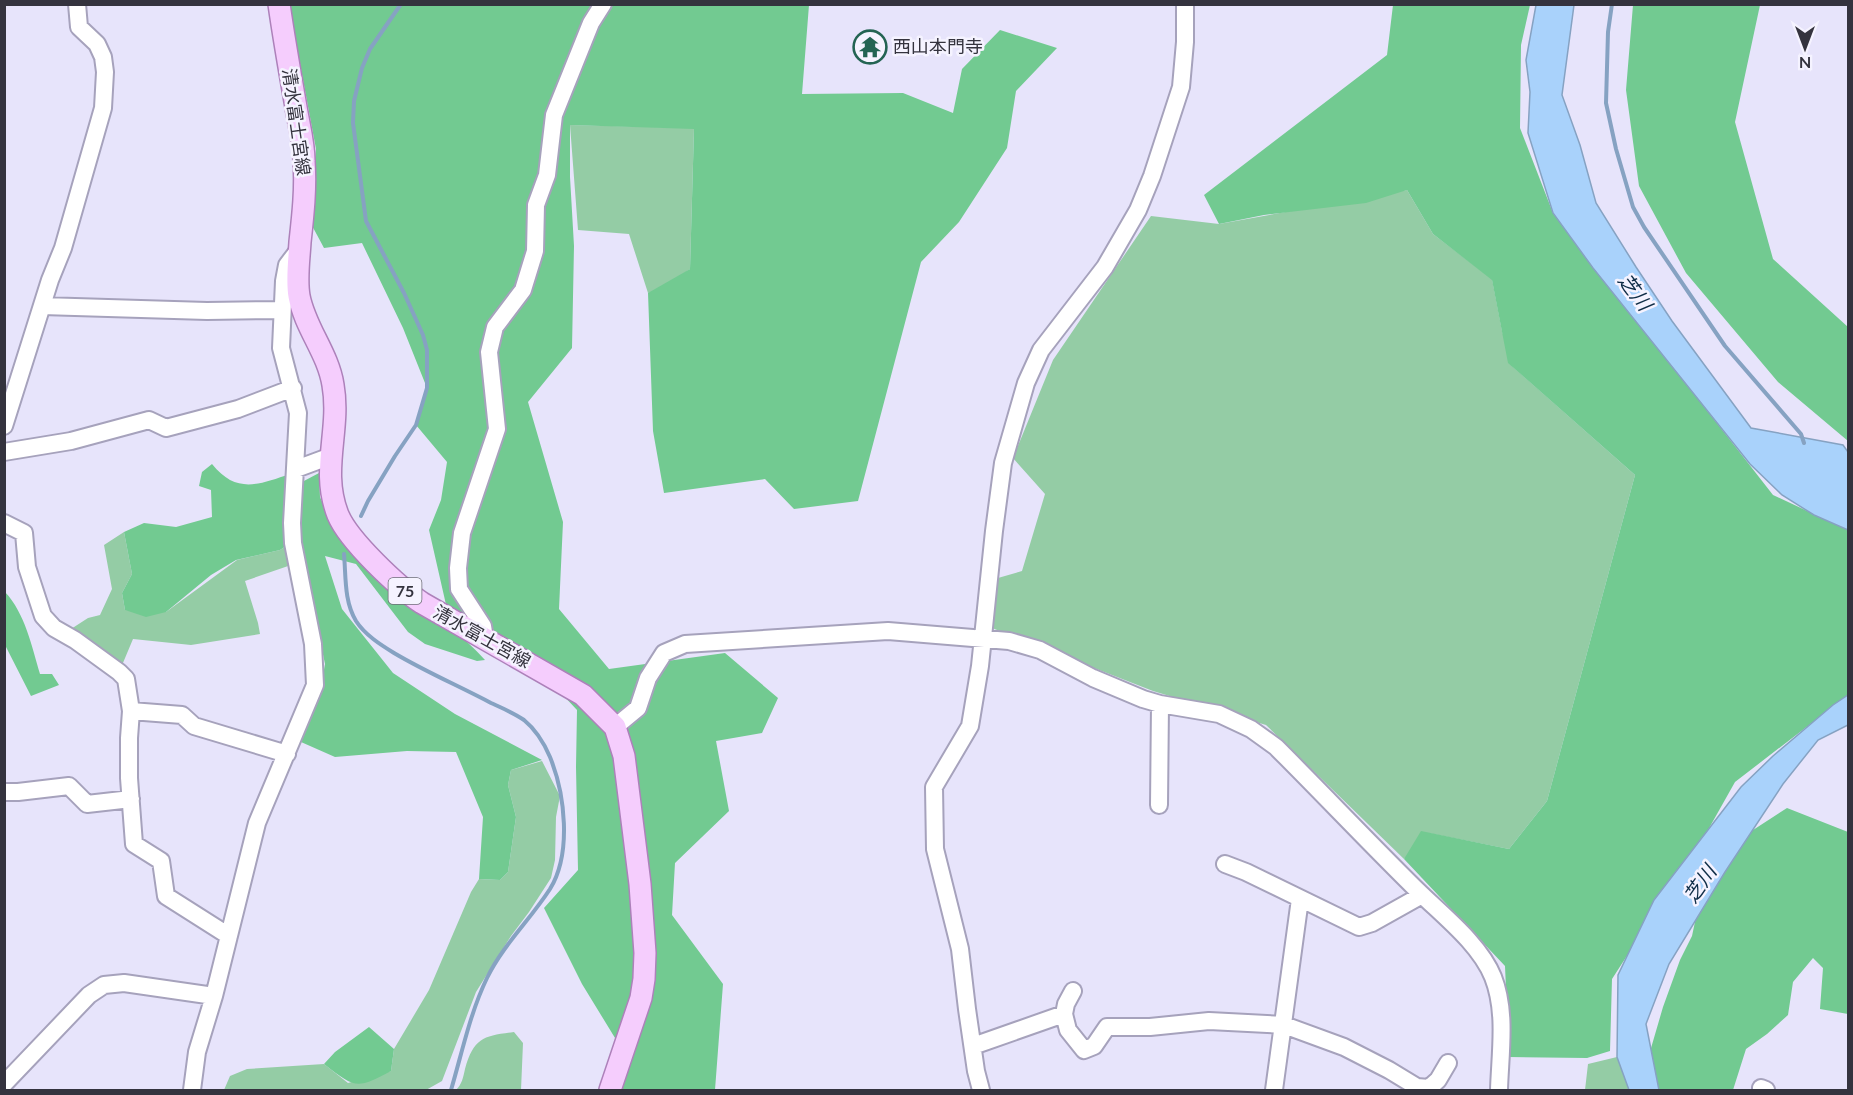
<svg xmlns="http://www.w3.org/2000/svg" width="1853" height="1095" font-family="Lato,'Noto Sans JP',sans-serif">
  <rect width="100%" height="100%" fill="#e7e4fb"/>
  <path fill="#94cca5" d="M 570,125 L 694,128 L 690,269 L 661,290 L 648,293 L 629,234 L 578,230 Z
    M 1407,190 L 1433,234 L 1492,279 L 1502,331 L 1513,367 L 1635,475 L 1547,801 L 1509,849 L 1428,833 L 1404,859 L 1266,725 L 1153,691 L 992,628 L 998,578 L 1022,571 L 1045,494 L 1013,458 L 1053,360 L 1151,216 L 1219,224 Z
    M 124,532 L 132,574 L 122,593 L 125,610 L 166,612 L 237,560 L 280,550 L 286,546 L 291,565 L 245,581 L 258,623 L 260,634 L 191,645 L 133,639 L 120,670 L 71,629 L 88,618 L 100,615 L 112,589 L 104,545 Z
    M 542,761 L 560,796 L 556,817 L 555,860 L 551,878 L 529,912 L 511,936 L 476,992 L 442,1081 L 426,1090 L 224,1090 L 230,1076 L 247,1069 L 324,1064 L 348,1083 L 391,1071 L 394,1049 L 429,990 L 471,892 L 479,879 L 500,880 L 508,872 L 516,817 L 508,785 L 511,770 Z
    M 514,1032 L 523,1043 L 521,1090 L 456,1090 C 462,1084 463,1078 465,1069 C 474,1037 484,1036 514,1032 Z
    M 1617,1057 L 1635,1090 L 1585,1090 L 1588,1064 Z"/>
  <path fill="#72ca91" d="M 289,5 L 809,5 L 802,94 L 903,93 L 953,113 L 962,69 L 1000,30 L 1057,48 L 1016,91 L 1007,148 L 959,222 L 921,262 L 858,501 L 794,509 L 765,479 L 664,493 L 653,431 L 648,293 L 690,269 L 694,129 L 570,125 L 570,177 L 574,246 L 572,348 L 528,402 L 563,522 L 559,609 L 609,669 L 725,653 L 778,698 L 762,733 L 716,741 L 729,811 L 675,863 L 672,915 L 723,984 L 715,1090 L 619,1090 L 623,1051 L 582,984 L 544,908 L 578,870 L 576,767 L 577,710 L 513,642 L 447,609 L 429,530 L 441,500 L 447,462 L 416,425 L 427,388 L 403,328 L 362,243 L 324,248 L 309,220 L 316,149 Z
    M 1393,5 L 1530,5 L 1521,45 L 1520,128 L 1553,213 L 1773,495 L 1848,530 L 1848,695 L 1735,782 L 1708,830 L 1612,979 L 1610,1051 L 1587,1058 L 1509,1057 L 1505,966 L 1404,859 L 1421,831 L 1509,849 L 1547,801 L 1635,475 L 1508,363 L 1492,280 L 1433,234 L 1407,190 L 1366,203 L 1264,215 L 1219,224 L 1204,195 L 1387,55 Z
    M 1633,5 L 1760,5 L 1735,122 L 1773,259 L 1848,327 L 1848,441 L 1778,382 L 1686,273 L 1639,186 L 1626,90 Z
    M 212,464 C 236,494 258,485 290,474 L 286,546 L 280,550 L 236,560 L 211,575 L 166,612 L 146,617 L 125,610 L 122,593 L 132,574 L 124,532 L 144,523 L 176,527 L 212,517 L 211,490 L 199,486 L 202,472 Z
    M 319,473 L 320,497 L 332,525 L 411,608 C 424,618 439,623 453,631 C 465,639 475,649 485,660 L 477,661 L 425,644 L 408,632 L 356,564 L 325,556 L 342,609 L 393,673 L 455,714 L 542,760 L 511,770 L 508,785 L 516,817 L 508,872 L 500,880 L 479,879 L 483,817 L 456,752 L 407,751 L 335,757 L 301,742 L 320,692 L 325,664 L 310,592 L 301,559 L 297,511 L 302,482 Z
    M 5,592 C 25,613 32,647 40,674 L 52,674 L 59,685 L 31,696 L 5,645 Z
    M 1787,808 L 1848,832 L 1848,1014 L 1820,1009 L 1823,968 L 1813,958 L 1793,982 L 1788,1015 L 1767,1034 L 1746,1049 L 1733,1090 L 1650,1090 L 1649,1055 L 1663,1007 L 1680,960 L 1692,936 L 1696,917 L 1750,832 Z
    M 369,1027 L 394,1049 L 391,1071 C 356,1090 355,1088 324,1064 L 335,1052 Z"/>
  <path fill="#a9d2fb" stroke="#86a2c2" stroke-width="1.5" d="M 1536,5 L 1574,5 L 1562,95 L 1580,145 L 1596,203 L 1636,267 L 1672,321 L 1751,428 L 1843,445 L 1848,452 L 1848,530 L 1814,515 L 1782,495 L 1750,464 L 1593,268 L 1553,213 L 1528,133 L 1530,92 L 1526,60 Z
    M 1848,695 L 1848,725 L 1818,740 L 1783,784 L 1725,872 L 1669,964 L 1646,1024 L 1659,1090 L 1629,1090 L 1617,1057 L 1618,975 L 1654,900 L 1741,787 L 1773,756 L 1833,705 Z"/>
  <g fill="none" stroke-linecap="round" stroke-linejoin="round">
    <path stroke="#86a2c2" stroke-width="4" d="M 1612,4 L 1608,32 L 1606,103 L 1616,149 L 1633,207 L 1644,227 L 1725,346 L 1801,434 L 1804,443
      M 361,516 L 368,501 L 395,456 L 416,425 L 427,388 L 427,350 L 423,335 L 404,293 L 366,221 L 353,123 L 354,101 L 362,68 L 370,49 L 401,4
      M 344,554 C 346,577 344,601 356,621 C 365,635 381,645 394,653 C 426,672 459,686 491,703 C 502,708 514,713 524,720 C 535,729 544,743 550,757 C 565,794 572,853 550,889 C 530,920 503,945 487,978 C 470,1013 462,1053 451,1090"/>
    <defs>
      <path id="minor" d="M 42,306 L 207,311 L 282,310
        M 4,426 L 50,280 L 63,248 L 103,108 L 105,72 L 103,57 L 97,44 L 79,27 L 77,4
        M 4,452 L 71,441 L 149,420 L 166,428 L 238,409 L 293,388
        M 296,469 L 331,456
        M 4,523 L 24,533 L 27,567 L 43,616 L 54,628 L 75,640 L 119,672 L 126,679 L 131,711 L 129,738 L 129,778 L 134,844 L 161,861 L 166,896 L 229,936
        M 485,638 L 483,626 L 459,589 L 458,568 L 462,533 L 497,429 L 489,352 L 495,327 L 523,290 L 535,251 L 536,205 L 547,175 L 554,115 L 591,23 L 603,4
        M 131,711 L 182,715 L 194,726 L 287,754
        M 615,727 L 638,708 L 648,678 L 664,653 L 685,644 L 888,631 L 1009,641 L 1040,650 L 1093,678 L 1143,699 L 1160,704 L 1219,714 L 1251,729 L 1276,747 C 1325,796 1372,846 1421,894 C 1446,918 1480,945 1493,977 C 1507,1012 1500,1054 1499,1090
        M 4,792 L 18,792 L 69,786 L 87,804 L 131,799
        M 1159,805 L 1160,704
        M 1225,864 L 1246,872 L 1359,927 L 1372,923 L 1422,895
        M 1064,1014 L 1068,1030 L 1084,1050 L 1094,1046 L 1107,1027 L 1150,1027 L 1209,1021 L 1284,1025 L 1344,1047 L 1389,1070 L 1417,1087 L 1429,1088 L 1438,1080 L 1448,1063
        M 973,1046 L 1064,1014 L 1066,1004 L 1073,991
        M 4,1084 L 89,995 L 104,985 L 124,983 L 214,996
        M 1761,1088 L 1766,1090
        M 192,1090 L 197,1052 L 214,996 L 257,823 L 315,685 L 313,644 L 293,543 L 292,523 L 298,413 L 281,348 L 284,281 L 287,265 L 300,248
        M 981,1090 L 976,1071 L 967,1009 L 960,949 L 935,849 L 934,787 L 970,726 L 980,666 L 994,531 L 1003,463 L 1026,383 L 1041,350 L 1105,267 L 1138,210 L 1152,176 L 1181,87 L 1185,42 L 1185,4
        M 1274,1090 L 1300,899"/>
      <path id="major" d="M 279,4 C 284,39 290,73 296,107 C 299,125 304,143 304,161 C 306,188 303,215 300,242 C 299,260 296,279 299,296 C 305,328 328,353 333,385 C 341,430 320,470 338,515 C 349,541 398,587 422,603 L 583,695 L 615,727 L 624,756 L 640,884 L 645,953 L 644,979 L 641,998 L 610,1090"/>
    </defs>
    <use href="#minor" stroke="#a6a2bc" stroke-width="20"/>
    <use href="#major" stroke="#ad81ba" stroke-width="24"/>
    <use href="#minor" stroke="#fff" stroke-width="16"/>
    <use href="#major" stroke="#f5cdfd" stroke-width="21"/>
  </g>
  <defs>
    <symbol id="temple-ring" viewBox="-11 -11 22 22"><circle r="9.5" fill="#f5f3ff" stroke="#246453" stroke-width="1.5"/><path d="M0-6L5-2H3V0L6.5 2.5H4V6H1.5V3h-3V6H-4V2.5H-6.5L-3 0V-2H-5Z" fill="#246453"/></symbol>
  </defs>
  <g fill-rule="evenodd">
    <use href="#temple-ring" x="851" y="28" width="38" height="38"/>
  </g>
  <g text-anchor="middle" stroke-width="5" stroke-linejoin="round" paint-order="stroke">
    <rect fill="#f5f3ff" stroke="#6e6d78" stroke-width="1.5" x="388.5" y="578" width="33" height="26" rx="4.5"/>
    <g font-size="16" font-weight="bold" fill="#34333e">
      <text x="405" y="597">75</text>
    </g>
    <g font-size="18" fill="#34333e" stroke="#f5f3ff" text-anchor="start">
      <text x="893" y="53">西山本門寺</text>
    </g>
    <g font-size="18" fill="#34333e" stroke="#f5f3ff">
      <text transform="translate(296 122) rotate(82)" y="6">清水富士宮線</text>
      <text transform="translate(482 637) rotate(29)" y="6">清水富士宮線</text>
    </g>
    <g font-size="20" font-style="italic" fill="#0f2d47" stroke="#f5f3ff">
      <text transform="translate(1635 292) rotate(53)" y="7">芝川</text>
      <text transform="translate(1700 884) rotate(-55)" y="7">芝川</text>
    </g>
  </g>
  <rect width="1853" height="1095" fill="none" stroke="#34333e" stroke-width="12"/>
  <g transform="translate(1805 48) rotate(180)" stroke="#f5f3ff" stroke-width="4.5" paint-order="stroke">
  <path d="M0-4.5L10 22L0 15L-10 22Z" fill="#34333e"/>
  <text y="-9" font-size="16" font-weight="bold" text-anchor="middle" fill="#34333e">N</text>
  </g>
</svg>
